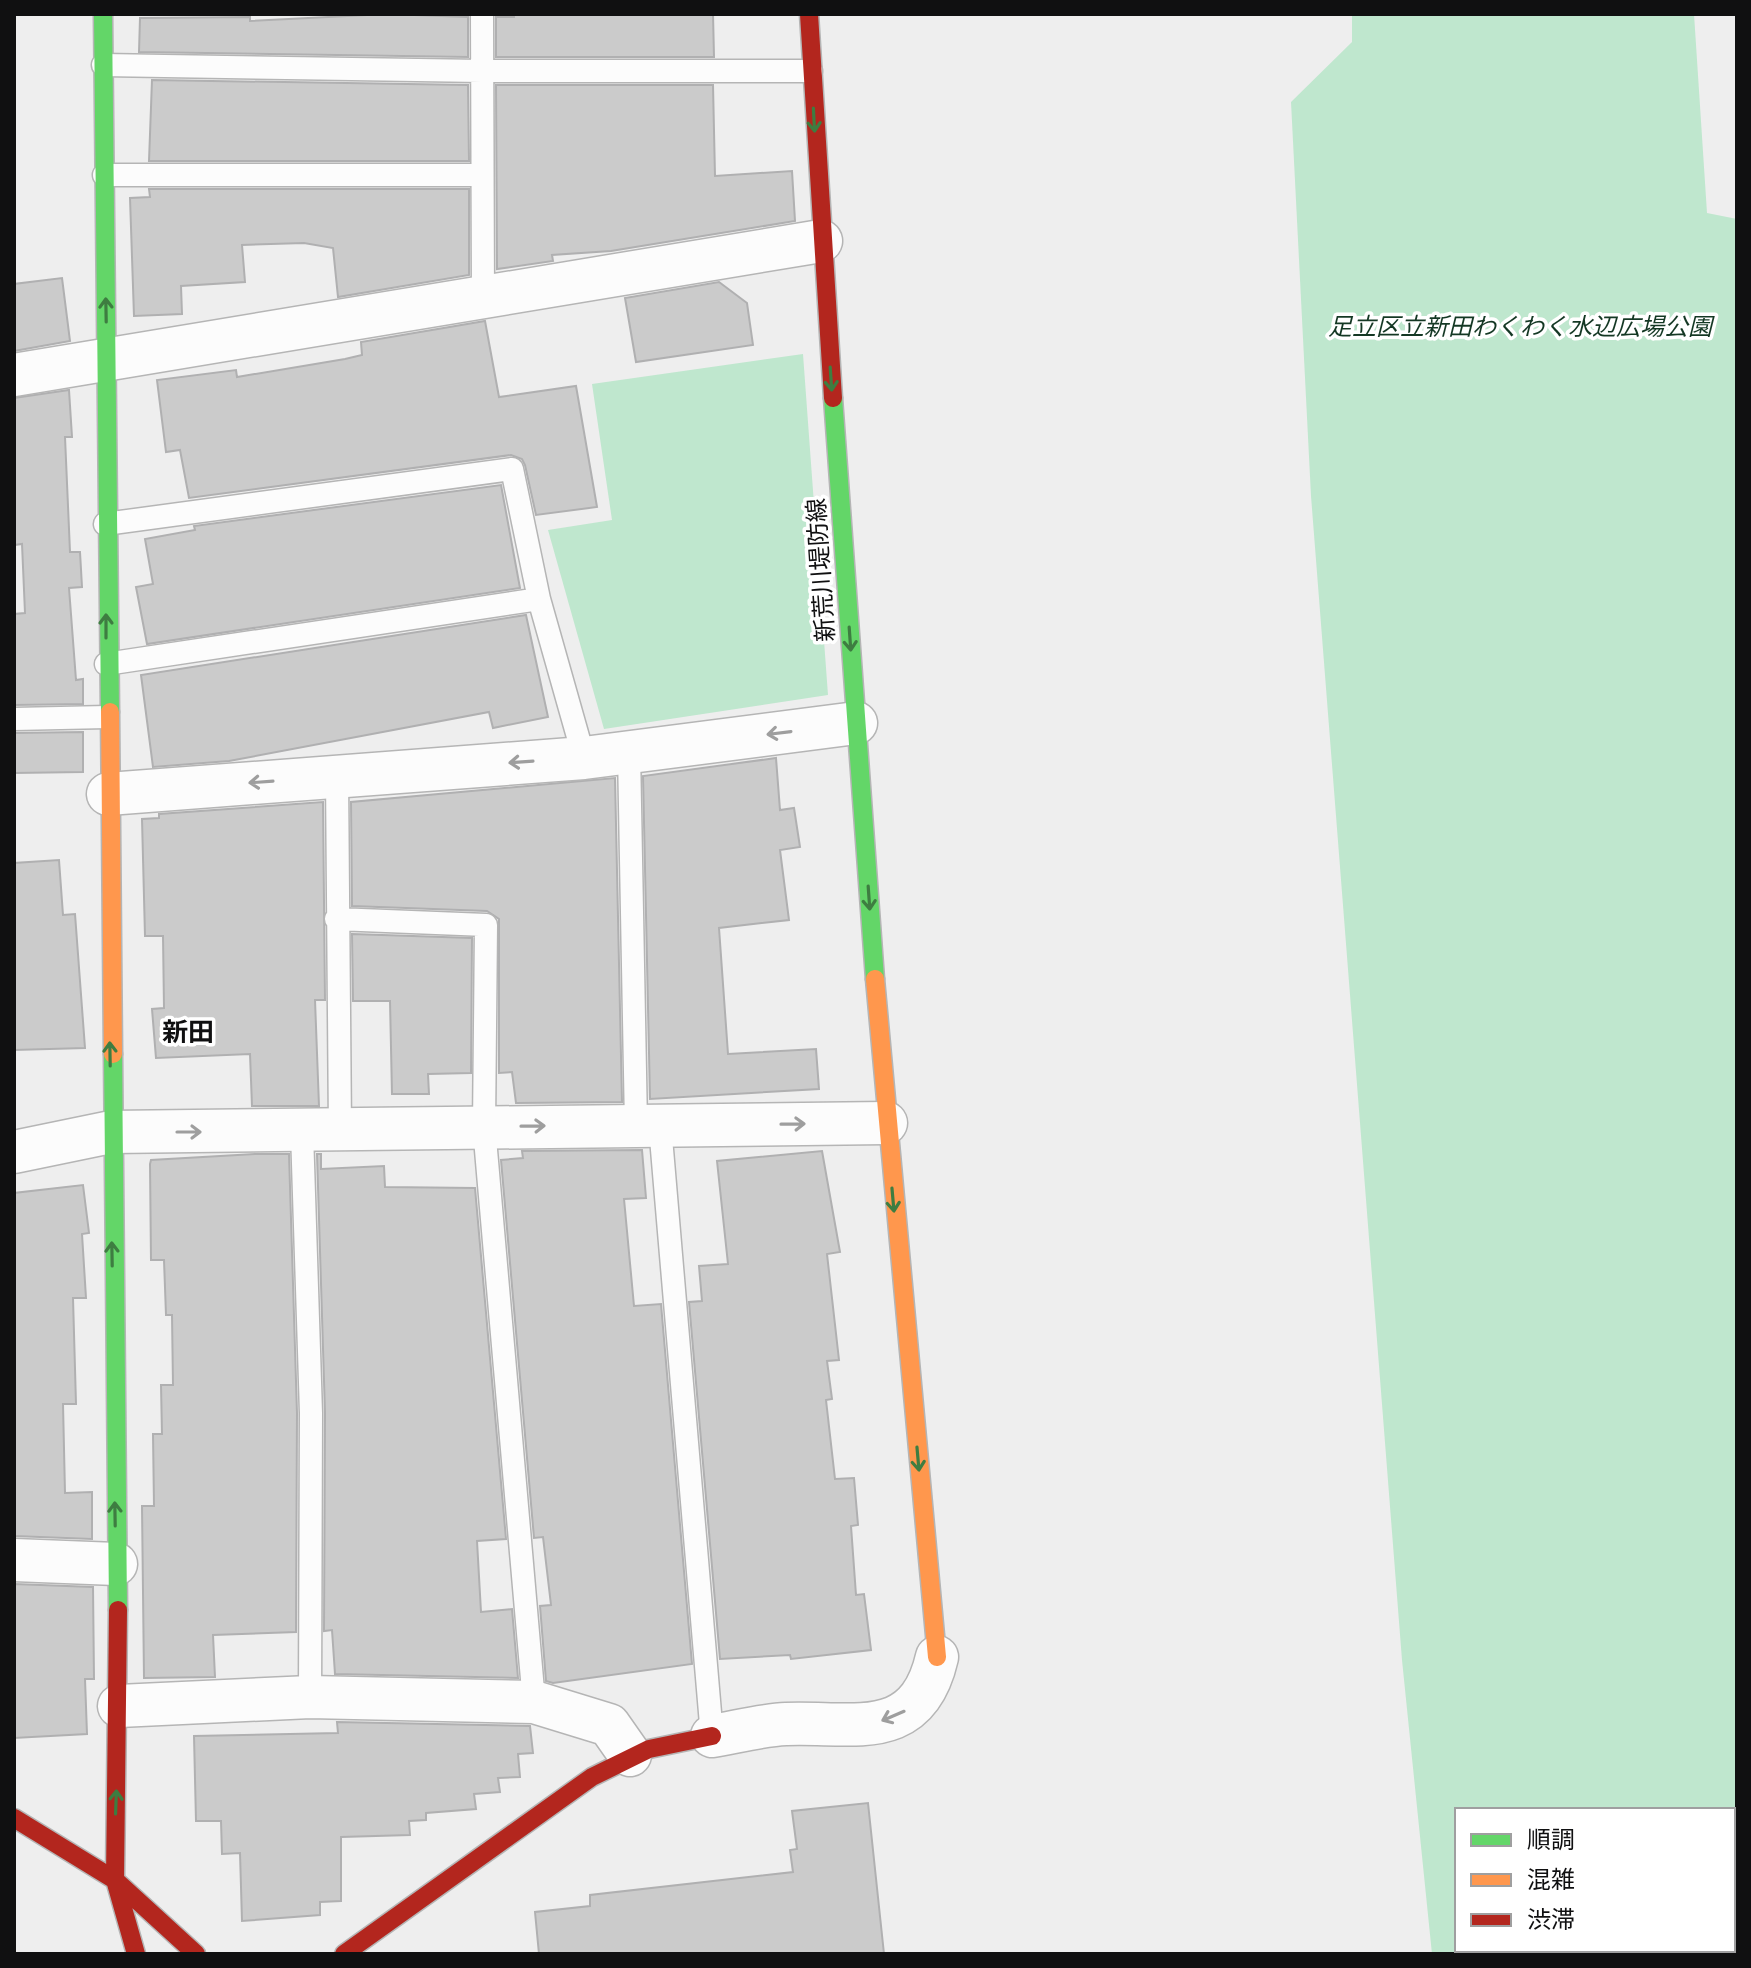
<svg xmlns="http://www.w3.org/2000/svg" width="1751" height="1968" font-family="Literata,'Noto Sans JP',serif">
  <rect width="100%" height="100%" fill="#eee"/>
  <path fill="#bfe7ce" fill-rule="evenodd" d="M 1352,14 L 1694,14 L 1707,213 L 1737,219 L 1737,1954 L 1432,1954 L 1402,1660 L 1311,496 L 1291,102 L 1352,42 ZM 1457,1810 L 1733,1810 L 1733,1950 L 1457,1950 Z
    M 803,354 L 828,695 L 604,729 L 548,530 L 612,520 L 592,384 Z"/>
  <path fill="#cbcbcb" stroke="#b0b0b1" stroke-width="2" d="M 387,14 L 468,17 L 468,57 L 139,52 L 140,18 L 250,17 L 250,21 Z
    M 514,14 L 713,14 L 714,57 L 496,57 L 496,17 L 514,17 Z
    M 152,80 L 468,85 L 469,161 L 149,161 Z
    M 496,85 L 713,85 L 715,176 L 792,171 L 795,221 L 611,251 L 552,255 L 553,261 L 497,269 Z
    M 149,189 L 469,189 L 469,275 L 338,297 L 333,248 L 304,243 L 242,245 L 245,282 L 181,286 L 182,314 L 134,316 L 130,198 L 150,197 Z
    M 62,278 L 70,341 L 14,351 L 14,284 Z
    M 719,282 L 747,303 L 753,345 L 636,362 L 625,298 Z
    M 485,321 L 499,397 L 576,386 L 597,507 L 536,515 L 525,465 L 522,459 L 511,455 L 189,498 L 180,450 L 166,452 L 157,380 L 236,370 L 237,377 L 345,359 L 362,355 L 361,342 Z
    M 69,390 L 72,437 L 65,437 L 70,552 L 80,552 L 82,587 L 69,588 L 76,680 L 83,679 L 83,704 L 14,705 L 14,614 L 25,613 L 22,544 L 14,545 L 14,398 Z
    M 501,485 L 520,588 L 147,644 L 136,587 L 153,584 L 145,539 L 195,530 L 194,526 Z
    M 526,615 L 548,717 L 493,728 L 489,712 L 229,761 L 153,767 L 141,675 Z
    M 83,732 L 83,772 L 14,773 L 14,733 Z
    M 776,758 L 780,810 L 794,808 L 800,847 L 780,850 L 789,920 L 719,928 L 728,1054 L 816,1049 L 819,1089 L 650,1099 L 643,776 Z
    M 615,778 L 622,1102 L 516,1103 L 512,1072 L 499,1073 L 499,919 L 487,911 L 352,906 L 351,802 Z
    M 323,802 L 325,1000 L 315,1000 L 319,1106 L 252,1106 L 250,1054 L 156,1058 L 152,1009 L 164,1008 L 163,936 L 145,936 L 142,819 L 159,818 L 159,814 Z
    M 59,860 L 63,915 L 75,914 L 85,1048 L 14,1050 L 14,863 Z
    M 352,934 L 472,938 L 471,1073 L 428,1074 L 429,1094 L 392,1094 L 390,1001 L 353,1001 Z
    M 642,1150 L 646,1198 L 624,1199 L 634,1306 L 661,1304 L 692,1664 L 553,1683 L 546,1681 L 540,1606 L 551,1605 L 543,1537 L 534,1538 L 501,1160 L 523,1158 L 522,1151 Z
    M 822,1151 L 840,1252 L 827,1254 L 839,1360 L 827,1361 L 832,1399 L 826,1400 L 835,1479 L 854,1478 L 858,1525 L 851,1526 L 856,1595 L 864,1594 L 871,1650 L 791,1659 L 790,1655 L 720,1659 L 689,1302 L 702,1301 L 699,1266 L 728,1264 L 717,1161 Z
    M 255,1154 L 289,1154 L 297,1413 L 296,1632 L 213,1635 L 215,1677 L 144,1678 L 142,1506 L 154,1506 L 153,1434 L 162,1434 L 161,1385 L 173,1385 L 172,1315 L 166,1315 L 164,1260 L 151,1260 L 150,1164 L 151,1160 Z
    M 317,1154 L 321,1154 L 321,1169 L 384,1166 L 385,1187 L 475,1188 L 506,1539 L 477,1541 L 481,1612 L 512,1609 L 518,1678 L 335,1674 L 332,1630 L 324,1631 L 325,1413 Z
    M 83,1185 L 89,1233 L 82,1234 L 86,1298 L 73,1298 L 76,1404 L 63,1404 L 65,1493 L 92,1492 L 92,1539 L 14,1536 L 14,1193 Z
    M 14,1584 L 93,1587 L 94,1679 L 85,1679 L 87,1734 L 14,1738 Z
    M 337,1722 L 530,1726 L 533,1753 L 518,1754 L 520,1777 L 498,1778 L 500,1792 L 474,1794 L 476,1809 L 426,1813 L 426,1820 L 409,1821 L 410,1835 L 341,1837 L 341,1901 L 320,1902 L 320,1915 L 242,1921 L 240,1853 L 222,1854 L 221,1821 L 196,1821 L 194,1736 L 338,1733 Z
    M 868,1803 L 884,1954 L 539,1954 L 535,1912 L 590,1906 L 590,1895 L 793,1872 L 790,1850 L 797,1849 L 792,1811 Z"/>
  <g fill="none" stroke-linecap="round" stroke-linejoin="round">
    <defs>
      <path id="lane" d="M 482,14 L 483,299
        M 103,65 L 482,71 L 811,71
        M 104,175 L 482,175
        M 105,524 L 512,469 L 539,599 L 584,758
        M 106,664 L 539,599
        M 14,719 L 107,717
        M 629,752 L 636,1125
        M 337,776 L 340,1131
        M 336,919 L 486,925 L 484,1127 L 534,1702
        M 660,1126 L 712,1736
        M 302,1132 L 311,1413 L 310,1697"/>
      <path id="street" d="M 14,375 L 821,241
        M 108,794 L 584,758 L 856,723
        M 14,1152 L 111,1132 L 886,1123
        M 14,1560 L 116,1564
        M 119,1706 L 310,1697 L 534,1702 L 609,1725 L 630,1755
        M 712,1736 C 736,1732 762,1725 786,1724 C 853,1721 917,1744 937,1657"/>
      <path id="fast" d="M 103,14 L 110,712
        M 833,398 L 875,979
        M 113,1054 L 118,1610"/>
      <path id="slow" d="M 110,712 L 113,1054
        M 875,979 L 937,1657"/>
      <path id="jam" d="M 809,14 L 833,398
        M 118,1610 L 115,1880 L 136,1954
        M 14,1818 L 115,1880 L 196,1954
        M 344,1954 L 592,1777 L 649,1749 L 712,1736"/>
    </defs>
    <use href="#lane" stroke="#b5b5b5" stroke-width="25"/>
    <use href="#street" stroke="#b5b5b5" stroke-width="45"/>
    <use href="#fast" stroke="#b5b5b5" stroke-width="21"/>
    <use href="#slow" stroke="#b5b5b5" stroke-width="21"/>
    <use href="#jam" stroke="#b5b5b5" stroke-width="21"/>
    <use href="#lane" stroke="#fcfcfc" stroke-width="22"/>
    <use href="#street" stroke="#fcfcfc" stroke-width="42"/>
    <use href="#fast" stroke="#63d668" stroke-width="18"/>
    <use href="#slow" stroke="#ff974d" stroke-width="18"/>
    <use href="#jam" stroke="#b3261e" stroke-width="18"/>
  </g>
  <defs><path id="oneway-shaft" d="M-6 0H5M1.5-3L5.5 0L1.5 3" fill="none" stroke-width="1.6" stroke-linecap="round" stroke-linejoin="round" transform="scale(2)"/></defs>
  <g stroke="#3e7d41">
    <use href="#oneway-shaft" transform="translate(814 120) rotate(87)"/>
    <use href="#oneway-shaft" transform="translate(106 310) rotate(-91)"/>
    <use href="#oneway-shaft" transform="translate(831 379) rotate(86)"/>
    <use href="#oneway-shaft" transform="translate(106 626) rotate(-90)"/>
    <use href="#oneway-shaft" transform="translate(850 639) rotate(86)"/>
    <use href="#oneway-shaft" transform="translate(869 898) rotate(86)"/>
    <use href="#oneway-shaft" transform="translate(110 1054) rotate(-91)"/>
    <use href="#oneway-shaft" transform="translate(893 1200) rotate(85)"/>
    <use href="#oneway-shaft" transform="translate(112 1254) rotate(-91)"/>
    <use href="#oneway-shaft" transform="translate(918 1459) rotate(85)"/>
    <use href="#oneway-shaft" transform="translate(115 1514) rotate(-91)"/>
    <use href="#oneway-shaft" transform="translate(116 1802) rotate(-88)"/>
  </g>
  <g stroke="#9e9e9e">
    <use href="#oneway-shaft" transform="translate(779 733) rotate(173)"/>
    <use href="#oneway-shaft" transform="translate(521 762) rotate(176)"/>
    <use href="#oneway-shaft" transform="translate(261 782) rotate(176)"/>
    <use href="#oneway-shaft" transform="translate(793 1124) rotate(-1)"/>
    <use href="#oneway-shaft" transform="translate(533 1126) rotate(-1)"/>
    <use href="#oneway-shaft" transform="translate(189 1132)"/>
    <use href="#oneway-shaft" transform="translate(893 1716) rotate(157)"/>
  </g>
  <g text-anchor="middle" stroke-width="7" stroke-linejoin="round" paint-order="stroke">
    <g font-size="24" font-style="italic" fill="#143824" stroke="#fff">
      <text x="1520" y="335">足立区立新田わくわく水辺広場公園</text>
    </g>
    <g font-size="24" fill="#101011" stroke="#fff">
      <text transform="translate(821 570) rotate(-94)" y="8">新荒川堤防線</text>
    </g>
    <g font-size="26" font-weight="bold" fill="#101011" stroke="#fff">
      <text x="188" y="1041">新田</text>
    </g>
  </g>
  <rect width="1751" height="1968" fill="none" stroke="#101011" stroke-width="32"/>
  <rect x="1455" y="1808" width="280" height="144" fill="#ffffff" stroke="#9f9fa0" stroke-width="2"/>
  <rect x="1471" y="1834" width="40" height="12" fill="#63d668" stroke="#9f9fa0" stroke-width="2"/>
  <text x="1527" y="1848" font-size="24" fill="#101011">順調</text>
  <rect x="1471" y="1874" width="40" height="12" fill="#ff974d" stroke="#9f9fa0" stroke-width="2"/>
  <text x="1527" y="1888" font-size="24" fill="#101011">混雑</text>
  <rect x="1471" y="1914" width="40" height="12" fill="#b3261e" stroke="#9f9fa0" stroke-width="2"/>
  <text x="1527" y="1928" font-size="24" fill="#101011">渋滞</text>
</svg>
